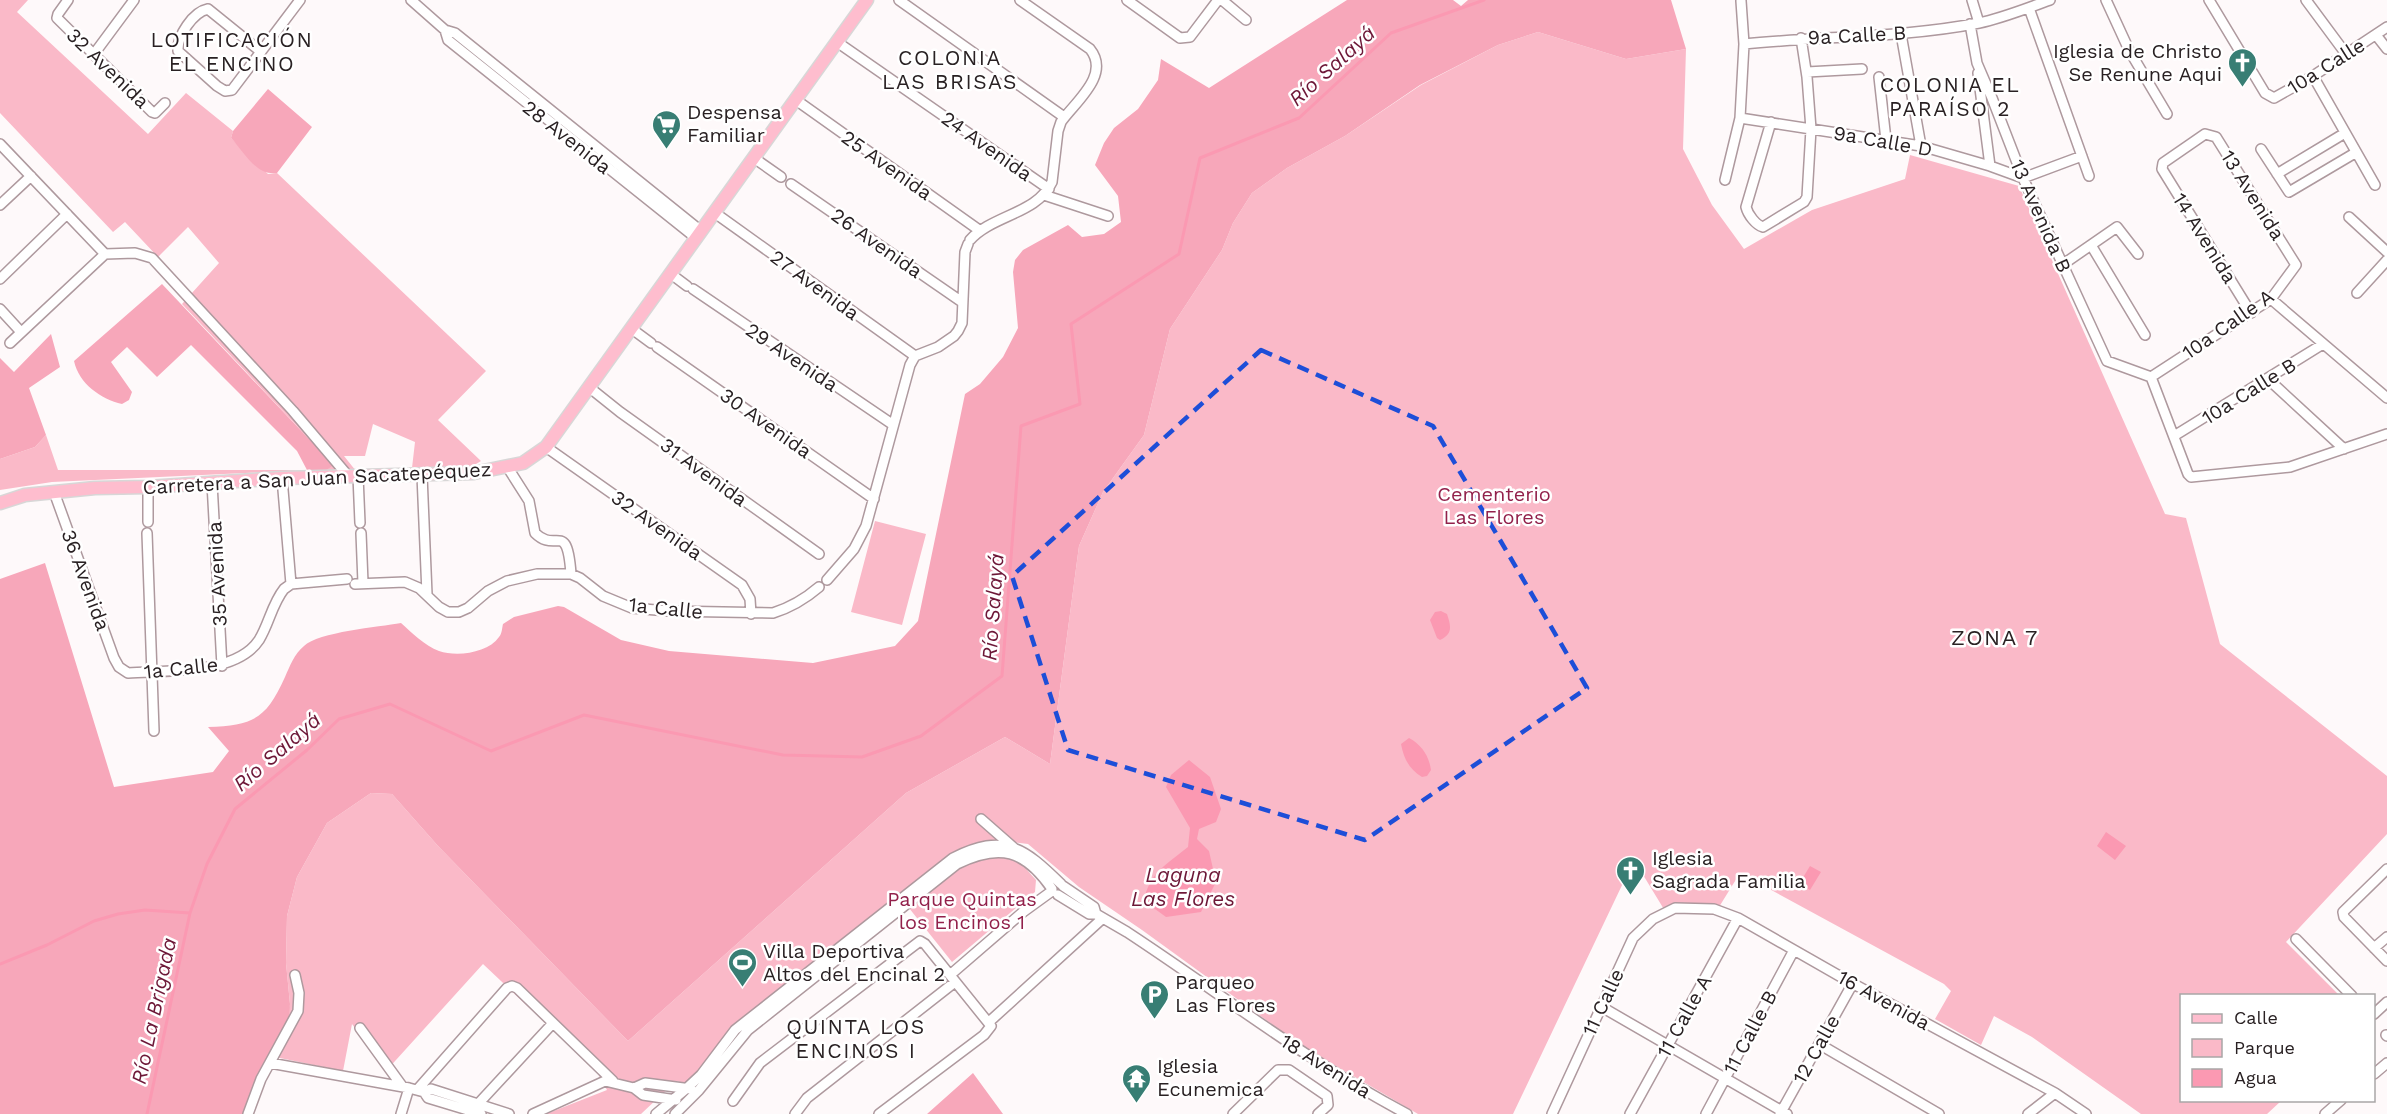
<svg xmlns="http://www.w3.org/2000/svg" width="2387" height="1114" font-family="'Work Sans',sans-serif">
  <rect width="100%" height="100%" fill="#fef9fa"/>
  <path fill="#fab9c8" d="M 0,0 L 28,0 L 17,12 L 148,134 L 186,93 L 233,131 L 231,138 L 268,174 L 277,173 L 486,371 L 438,420 L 481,461 L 471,467 L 412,468 L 415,442 L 373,424 L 365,456 L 344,456 L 356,471 L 325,471 L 327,458 L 182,304 L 219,263 L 188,227 L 158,257 L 125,222 L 113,232 L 0,113 Z
    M 1538,32 L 1626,59 L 1686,49 L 1683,149 L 1712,205 L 1744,249 L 1812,210 L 1905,179 L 1910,155 L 2019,186 L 2165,514 L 2186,518 L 2220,644 L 2387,776 L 2387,834 L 2286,942 L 2339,995 L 2182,996 L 2182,1100 L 2281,1101 L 2267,1114 L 2141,1114 L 2032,1037 L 1994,1016 L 1981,1045 L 1935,1019 L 1951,991 L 1944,984 L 1740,873 L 1719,907 C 1699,902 1684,902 1665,911 L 1634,860 L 1513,1114 L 1418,1114 L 1302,1046 L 1142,930 L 1079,887 L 1028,844 L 1003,841 L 974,846 L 730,1031 L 699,1074 L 688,1084 L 676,1081 L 641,1114 L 546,1114 L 607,1090 L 597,1072 L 483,964 L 386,1071 L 352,1024 L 343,1071 L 275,1057 L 290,1004 L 286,963 L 287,916 L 297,877 L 327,823 L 371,793 L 392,794 L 438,846 L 628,1041 L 906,793 L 1005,737 L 1050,764 L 1079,546 L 1103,492 L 1144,435 L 1170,329 L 1222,250 L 1233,223 L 1252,193 L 1287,168 L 1345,136 L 1421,85 L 1498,45 Z
    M 46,435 L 58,470 L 307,470 L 52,482 L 0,490 L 0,459 L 35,447 Z
    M 875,521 L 926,534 L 902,625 L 851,612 Z
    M 998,856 L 1019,861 L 1036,880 L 1035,892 L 952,962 L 909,908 L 970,861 Z"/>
  <path fill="#f7a7ba" d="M 1347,0 L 1453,0 L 1461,6 L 1468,0 L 1671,0 L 1686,49 L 1626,59 L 1538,32 L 1498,45 L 1420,85 L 1345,136 L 1287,168 L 1252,193 L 1233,223 L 1222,250 L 1170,329 L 1144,435 L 1103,492 L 1079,546 L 1050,764 L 1005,737 L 906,793 L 628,1041 L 438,846 L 392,794 L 371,793 L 327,823 L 297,877 L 287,916 L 286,963 L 290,1004 L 287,1039 L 246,1114 L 0,1114 L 0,579 L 45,563 L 114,787 L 213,772 L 229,751 L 208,727 C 254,725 266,719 285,677 C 290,666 294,654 304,646 C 318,632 379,627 401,623 C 411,632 425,646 439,651 C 457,657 488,653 499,637 C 502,634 502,628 503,624 L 514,617 L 558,606 L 564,607 L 621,640 L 669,651 L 813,663 L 895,646 L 918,621 L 965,394 L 980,384 L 1003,357 L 1018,328 L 1013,272 L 1015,260 L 1023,250 L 1068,225 L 1082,237 L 1104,234 L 1121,222 L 1118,196 L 1095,165 L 1104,143 L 1114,128 L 1138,109 L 1158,80 L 1161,59 L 1209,88 Z
    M 268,89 L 312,127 L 277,173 C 256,176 244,152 231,138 L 233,131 Z
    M 162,284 L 327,458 L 332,466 L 325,471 L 307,470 L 297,451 L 191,345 L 157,377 L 127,347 L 111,362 L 132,392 L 129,400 L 122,404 C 101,399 79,384 74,361 Z
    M 51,334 L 60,367 L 29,388 L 46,435 L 35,447 L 0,459 L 0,358 L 14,372 Z
    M 973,1073 L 1003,1114 L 927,1114 Z"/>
  <path fill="#fb99b2" d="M 1441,611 L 1447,614 C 1451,626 1453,634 1440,640 L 1437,638 L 1430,620 L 1435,612 Z
    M 1409,738 C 1422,745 1429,756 1431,770 L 1427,776 L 1422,777 C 1409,769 1404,759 1401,744 Z
    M 1189,760 L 1210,777 L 1221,809 L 1216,822 L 1199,829 L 1197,839 L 1209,851 L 1216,882 L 1201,912 L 1166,917 L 1144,901 C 1149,873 1167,864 1188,847 L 1190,828 L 1166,787 L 1171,775 Z
    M 2106,832 L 2126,846 L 2115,860 L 2097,846 Z
    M 1810,866 L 1821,872 L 1810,890 L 1799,884 Z"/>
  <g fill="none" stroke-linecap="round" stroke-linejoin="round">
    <path stroke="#fb99b2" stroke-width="3" d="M 0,964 L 47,945 L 94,921 L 118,914 L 145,910 L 190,913
      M 147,1114 L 190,913 L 207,864 L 235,809 L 307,750 L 339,719 L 390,704 L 491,751 L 584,715 L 783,755 L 862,757 L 921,736 L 1002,676 L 1021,426 L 1080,404 L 1071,324 L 1179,254 L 1200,158 L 1299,118 L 1391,33 L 1484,0"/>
    <defs>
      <path id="minor" d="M 68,0 L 58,14 L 57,18 L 152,112 L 155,113 L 165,103
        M 411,0 L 445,30 L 455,33 L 701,231
        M 899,0 L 1064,117
        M 1127,0 L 1180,38 L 1190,37 L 1218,0
        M 1222,0 L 1246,20
        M 1972,0 L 1979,23
        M 2106,0 L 2129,50 L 2167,114
        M 2209,0 L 2265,93 L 2274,98 L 2313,76 L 2387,27
        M 2306,0 L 2346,54
        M 2029,8 L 2089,176
        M 1970,24 L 1977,63 L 1992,98 L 2023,178 L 2107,361 L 2151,377
        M 445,30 L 448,40 L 696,238
        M 1901,34 L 1921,146
        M 2376,35 L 2387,49
        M 837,42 L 1049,189
        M 1744,44 C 1822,36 1902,38 1979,23 C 2003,18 2027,8 2050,0
        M 260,51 L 208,9 C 193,12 177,36 178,51 L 217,86 L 225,91 L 232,90 L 300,0
        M 94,54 L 134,0
        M 1807,72 L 1862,69
        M 1978,73 L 1990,166
        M 2313,76 L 2375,185
        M 1879,77 L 1886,140
        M 796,100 L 979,230
        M 1740,118 L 1921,146 L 1990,166 L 2023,178 L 2082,156
        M 1771,122 L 1746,207 C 1748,215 1756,225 1763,227 L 1804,202 L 1807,197 L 1811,129 L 1807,77 L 1801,38
        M 0,144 L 105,254
        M 2261,149 L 2289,192 L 2355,153
        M 754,158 L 781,177
        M 2277,174 L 2345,133
        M 1725,180 L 1740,118 L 1744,44 L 1741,1
        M 791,184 L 962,302
        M 1044,195 L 1108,216
        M 0,205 L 31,176
        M 715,213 L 915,356
        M 2349,217 L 2387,252
        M 970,240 C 992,215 1037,214 1052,182 L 1058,131 L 1061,122 C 1075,102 1111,75 1090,49 L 1020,0
        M 2091,245 L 2145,335
        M 2062,265 L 2117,227 L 2138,254
        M 671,274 L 687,286
        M 0,279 L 67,214
        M 693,289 L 892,424
        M 2357,293 L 2387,260
        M 2271,299 L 2387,398
        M 0,309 L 21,332
        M 632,329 L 651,343
        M 10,343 L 105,254 L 135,253 L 152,258 L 293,411 L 349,477
        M 657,347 L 874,499
        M 2151,377 L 2271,299 L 2296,265 L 2216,137 L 2205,134 L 2163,163 L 2162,169 L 2251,313
        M 2151,377 L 2188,474 L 2191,477 L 2290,467 L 2387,434
        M 2268,379 L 2344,449
        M 590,388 L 620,412 L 819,554
        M 2174,436 L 2323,344
        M 546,447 L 742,585 L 750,599 L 751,614
        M 508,468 L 529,501 L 535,533 C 556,554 567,519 571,574
        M 422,475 L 427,594
        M 358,476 L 360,523
        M 282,478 L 291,584
        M 212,483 L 222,666
        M 148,487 L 148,522
        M 54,492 L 114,658 L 119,667 L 128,673 C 167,670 236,675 259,640 C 269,624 272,604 284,589 L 291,584 L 347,579
        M 147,533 L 154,731
        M 361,533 L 363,583
        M 827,580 L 854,549 L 866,526 L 910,365 L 915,356 L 938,347 L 954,336 L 958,331 L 962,323 L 965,252 L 968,244
        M 355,584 L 405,582 L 419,588 L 439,607 L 448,612 L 459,612 L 468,608 L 488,591 L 507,581 L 537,574 L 571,574 L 580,578 L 603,596 L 632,608 L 668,611 L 773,613 C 792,607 805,599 819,587
        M 981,819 L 1014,848
        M 2387,869 L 2343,912 L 2344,917 L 2387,961
        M 1063,886 L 1094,907 L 1096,914
        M 1058,895 L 1089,914 L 1096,914 L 1127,932 C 1220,993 1308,1062 1407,1114
        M 2296,939 L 2352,996
        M 2374,948 L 2387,937
        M 950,975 L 1023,912 L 1052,891
        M 1600,1006 L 1787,1114
        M 2374,1014 L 2387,1002
        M 989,1022 L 1103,918
        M 360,1028 L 402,1086
        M 2386,1035 L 2387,1036
        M 1819,1044 L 1939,1114
        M 270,1063 L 409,1088 L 424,1092 L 428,1098 L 481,1114
        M 2374,1074 L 2387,1063
        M 634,1088 L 645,1083 L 691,1089
        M 417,1090 L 507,988 L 512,986 L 517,988 L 613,1081
        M 424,1092 L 431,1089 L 509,1114
        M 733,1101 L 760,1063 L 920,941 L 925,944 L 991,1026 L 984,1035 L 879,1114
        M 478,1104 L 553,1023
        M 248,1114 L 261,1079 L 298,1011 L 299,993 L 295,975
        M 401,1114 L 409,1088
        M 533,1114 L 605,1081 L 634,1088 L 643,1095 L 676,1100
        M 656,1114 L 687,1088 L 701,1075 L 735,1030 L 953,858 C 1005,832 1024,848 1061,884
        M 675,1114 L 699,1090 L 748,1030 L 957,864 C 1000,843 1025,850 1052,889
        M 795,1114 L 807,1098 L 955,982
        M 1233,1114 L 1278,1070 L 1289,1070 L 1327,1096 L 1328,1105 L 1318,1114
        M 1552,1114 L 1633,938 L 1653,919 L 1675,908 L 1714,909 L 1738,918 L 1850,982 L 2055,1093 L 2086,1114
        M 1630,1114 L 1738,918
        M 1706,1114 L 1794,950
        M 1780,1114 L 1853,983
        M 2028,1114 L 2055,1093
        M 2325,1114 L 2341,1100"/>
      <path id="major" d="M 0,503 L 25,495 L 95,488 L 148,487 L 282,478 L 474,473 L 523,463 L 546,447 L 867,0"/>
    </defs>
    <use href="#minor" stroke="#ae999e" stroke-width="12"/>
    <use href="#major" stroke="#d8d7d7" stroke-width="15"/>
    <use href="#minor" stroke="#fff" stroke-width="9"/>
    <use href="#major" stroke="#febdce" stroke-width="12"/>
  </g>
  <path fill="none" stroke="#1d4ed8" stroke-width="4.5" stroke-dasharray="12 8" stroke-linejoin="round" d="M 1261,350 L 1433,426 L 1587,688 L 1365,840 L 1068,750 L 1012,576 Z"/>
  <defs>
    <symbol id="church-pin" viewBox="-11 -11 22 30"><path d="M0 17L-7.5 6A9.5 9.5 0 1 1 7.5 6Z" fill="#387e74" stroke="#fff"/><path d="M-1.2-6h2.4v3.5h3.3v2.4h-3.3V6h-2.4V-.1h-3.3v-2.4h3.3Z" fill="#fff"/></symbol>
    <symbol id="supermarket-pin" viewBox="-11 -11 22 30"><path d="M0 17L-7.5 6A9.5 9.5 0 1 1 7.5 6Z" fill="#387e74" stroke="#fff"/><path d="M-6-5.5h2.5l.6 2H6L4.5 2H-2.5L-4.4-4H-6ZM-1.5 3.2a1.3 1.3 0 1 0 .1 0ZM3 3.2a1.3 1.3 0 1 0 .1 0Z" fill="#fff"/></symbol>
    <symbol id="stadium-pin" viewBox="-11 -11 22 30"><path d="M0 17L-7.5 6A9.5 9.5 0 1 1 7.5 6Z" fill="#387e74" stroke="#fff"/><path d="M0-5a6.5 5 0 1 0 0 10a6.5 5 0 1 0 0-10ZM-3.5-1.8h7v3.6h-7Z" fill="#fff"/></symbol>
    <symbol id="parking-pin" viewBox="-11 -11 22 30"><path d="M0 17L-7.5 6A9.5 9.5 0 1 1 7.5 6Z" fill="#387e74" stroke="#fff"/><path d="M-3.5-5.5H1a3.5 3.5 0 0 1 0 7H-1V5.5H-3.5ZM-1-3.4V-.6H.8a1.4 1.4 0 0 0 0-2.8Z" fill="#fff"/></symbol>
    <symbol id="temple-pin" viewBox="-11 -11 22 30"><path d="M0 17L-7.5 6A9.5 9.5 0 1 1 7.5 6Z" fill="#387e74" stroke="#fff"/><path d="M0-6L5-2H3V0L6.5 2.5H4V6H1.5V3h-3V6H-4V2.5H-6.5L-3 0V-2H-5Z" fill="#fff"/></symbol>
  </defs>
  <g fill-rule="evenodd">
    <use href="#church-pin" x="2226" y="46" width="33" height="45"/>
    <use href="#supermarket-pin" x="650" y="108" width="33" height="45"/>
    <use href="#church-pin" x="1614" y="854" width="33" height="45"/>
    <use href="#stadium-pin" x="726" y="946" width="33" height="45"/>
    <use href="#parking-pin" x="1138" y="978" width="33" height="45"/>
    <use href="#temple-pin" x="1120" y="1062" width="33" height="45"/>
  </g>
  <g text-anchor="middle" stroke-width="5" stroke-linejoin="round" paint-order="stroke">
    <g font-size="20" fill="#292123" stroke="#fff">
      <text transform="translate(1857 35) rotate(-3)" y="7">9a Calle B</text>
      <text transform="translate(2326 66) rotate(-32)" y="7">10a Calle</text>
      <text transform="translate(108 68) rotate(44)" y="7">32 Avenida</text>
      <text transform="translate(567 137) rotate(38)" y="7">28 Avenida</text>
      <text transform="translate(1883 141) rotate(10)" y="7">9a Calle D</text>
      <text transform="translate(987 146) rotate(35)" y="7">24 Avenida</text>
      <text transform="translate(887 165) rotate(35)" y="7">25 Avenida</text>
      <text transform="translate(2253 195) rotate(58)" y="7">13 Avenida</text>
      <text transform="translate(2041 216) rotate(66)" y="7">13 Avenida B</text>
      <text transform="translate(2205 238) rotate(58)" y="7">14 Avenida</text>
      <text transform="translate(877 243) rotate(35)" y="7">26 Avenida</text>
      <text transform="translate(815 285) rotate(36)" y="7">27 Avenida</text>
      <text transform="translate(2228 324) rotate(-35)" y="7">10a Calle A</text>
      <text transform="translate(792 357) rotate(34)" y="7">29 Avenida</text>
      <text transform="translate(2249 391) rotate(-32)" y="7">10a Calle B</text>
      <text transform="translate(766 423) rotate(35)" y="7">30 Avenida</text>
      <text transform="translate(704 472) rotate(36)" y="7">31 Avenida</text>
      <text transform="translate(317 478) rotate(-3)" y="7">Carretera a San Juan Sacatepéquez</text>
      <text transform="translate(657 525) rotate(35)" y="7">32 Avenida</text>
      <text transform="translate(217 574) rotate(-93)" y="7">35 Avenida</text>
      <text transform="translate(86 580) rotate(70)" y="7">36 Avenida</text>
      <text transform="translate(666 608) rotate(6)" y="7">1a Calle</text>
      <text transform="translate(181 668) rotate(-6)" y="7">1a Calle</text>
      <text transform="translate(1884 1000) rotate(29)" y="7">16 Avenida</text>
      <text transform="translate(1603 1002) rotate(-65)" y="7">11 Calle</text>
      <text transform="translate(1684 1016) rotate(-61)" y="7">11 Calle A</text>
      <text transform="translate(1750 1032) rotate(-62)" y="7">11 Calle B</text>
      <text transform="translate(1816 1049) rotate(-61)" y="7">12 Calle</text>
      <text transform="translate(1326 1066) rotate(32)" y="7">18 Avenida</text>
    </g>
    <g font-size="20" fill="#292123" stroke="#fff" text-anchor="start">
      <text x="2222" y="58" text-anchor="end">Iglesia de Christo<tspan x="2222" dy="23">Se Renune Aqui</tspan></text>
      <text x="687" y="119">Despensa<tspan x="687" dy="23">Familiar</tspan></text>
      <text x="1652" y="865">Iglesia<tspan x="1652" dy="23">Sagrada Familia</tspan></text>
      <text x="763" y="958">Villa Deportiva<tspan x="763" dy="23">Altos del Encinal 2</tspan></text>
      <text x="1175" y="989">Parqueo<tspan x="1175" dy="23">Las Flores</tspan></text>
      <text x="1157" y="1073">Iglesia<tspan x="1157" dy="23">Ecunemica</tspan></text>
    </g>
    <g font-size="20" fill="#92214b" stroke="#fff">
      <text x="1494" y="501">Cementerio<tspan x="1494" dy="23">Las Flores</tspan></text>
      <text x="962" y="906">Parque Quintas<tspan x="962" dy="23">los Encinos 1</tspan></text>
    </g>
    <g font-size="21" letter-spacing="1.5" fill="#292123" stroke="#fff">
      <text x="232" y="47">LOTIFICACIÓN<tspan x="232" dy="24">EL ENCINO</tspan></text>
      <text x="950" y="65">COLONIA<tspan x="950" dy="24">LAS BRISAS</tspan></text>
      <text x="1950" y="92">COLONIA EL<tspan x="1950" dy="24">PARAÍSO 2</tspan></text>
      <text x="856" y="1034">QUINTA LOS<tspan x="856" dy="24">ENCINOS I</tspan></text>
    </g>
    <g font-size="21" font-style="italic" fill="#6d1737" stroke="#fff">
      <text transform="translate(1332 66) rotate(-42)" y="7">Río Salayá</text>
      <text transform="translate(993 607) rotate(-86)" y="7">Río Salayá</text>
      <text transform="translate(277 752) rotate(-41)" y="7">Río Salayá</text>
      <text x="1183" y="882">Laguna<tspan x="1183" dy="24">Las Flores</tspan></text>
      <text transform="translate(154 1011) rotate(-78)" y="7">Río La Brigada</text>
    </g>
    <g font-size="22" letter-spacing="1.5" fill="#292123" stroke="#fff">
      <text x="1995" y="645">ZONA 7</text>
    </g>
  </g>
  <rect x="2180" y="994" width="195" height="108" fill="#ffffff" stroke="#a9a6a7" stroke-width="1.5"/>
  <rect x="2192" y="1014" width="30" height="9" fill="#febdce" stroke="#a9a6a7" stroke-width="1.5"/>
  <text x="2234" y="1024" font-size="18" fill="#292123">Calle</text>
  <rect x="2192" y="1039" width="30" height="18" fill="#fab9c8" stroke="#a9a6a7" stroke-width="1.5"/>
  <text x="2234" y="1054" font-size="18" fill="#292123">Parque</text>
  <rect x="2192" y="1069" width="30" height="18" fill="#fb99b2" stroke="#a9a6a7" stroke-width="1.5"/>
  <text x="2234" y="1084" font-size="18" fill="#292123">Agua</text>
</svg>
